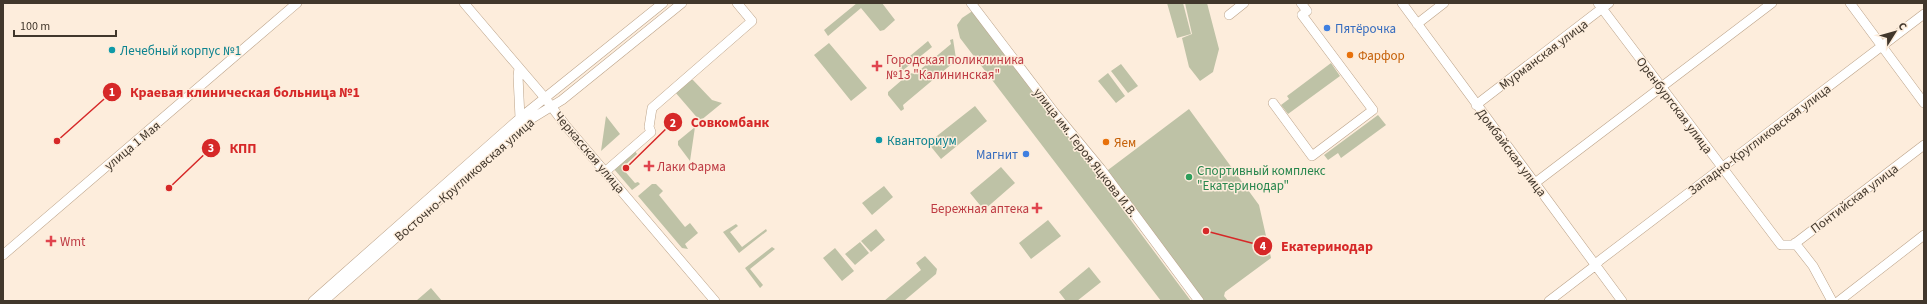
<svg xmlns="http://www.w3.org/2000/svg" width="1927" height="304" font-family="'Source Sans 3',sans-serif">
  <rect width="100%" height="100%" fill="#fdeddc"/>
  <path fill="#bec2a6" d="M 857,3 L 882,3 L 895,20 L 884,30 L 880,31 L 861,8 L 828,36 L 824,30 Z
    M 1167,3 L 1183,3 L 1191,34 L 1177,38 Z
    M 1185,3 L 1207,3 L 1219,49 L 1213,72 L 1200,81 L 1189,67 L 1182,38 L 1192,34 Z
    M 974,10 L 1191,301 L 1161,301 L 960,38 L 957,25 L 962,18 Z
    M 953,39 L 957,65 L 953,63 L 903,105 L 904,109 L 901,111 L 888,95 L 888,92 L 910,73 L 915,74 L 951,44 L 950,40 Z
    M 928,41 L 932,47 L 902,71 L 898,66 Z
    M 829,43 L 867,88 L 851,101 L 814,55 Z
    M 1331,63 L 1340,76 L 1288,114 L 1281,105 L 1289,99 L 1287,96 Z
    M 1121,64 L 1138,86 L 1128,93 L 1111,71 Z
    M 1108,73 L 1125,96 L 1116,103 L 1098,81 Z
    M 690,79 L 693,80 L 712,100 L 722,103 L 700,121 L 675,92 Z
    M 975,106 L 987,121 L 941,159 L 928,143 Z
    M 1189,109 L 1259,205 L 1271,258 L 1225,292 L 1224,296 L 1228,301 L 1200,301 L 1104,173 Z
    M 1378,115 L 1386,125 L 1341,158 L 1338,153 L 1328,160 L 1324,155 Z
    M 606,116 L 620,134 L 601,151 Z
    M 695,127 L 690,161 L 678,145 L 678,141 Z
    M 635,151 L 637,154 L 622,168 L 635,183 L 638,182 L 640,184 L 632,190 L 614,169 Z
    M 1001,167 L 1015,183 L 984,210 L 970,193 Z
    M 652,184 L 656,184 L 663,191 L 659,195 L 685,227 L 690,223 L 698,233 L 685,244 L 688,249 L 682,248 L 638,196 Z
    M 884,186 L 893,197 L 872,215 L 862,203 Z
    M 1048,220 L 1061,236 L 1031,259 L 1019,243 Z
    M 736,224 L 738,226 L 730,232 L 742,247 L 766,229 L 767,231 L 739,253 L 723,232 Z
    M 876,229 L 885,240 L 871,252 L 861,241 Z
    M 860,242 L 869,253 L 855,265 L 845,254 Z
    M 772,247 L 775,249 L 750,269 L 763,285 L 760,288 L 745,268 Z
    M 835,248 L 854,271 L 842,281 L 823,258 Z
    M 925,256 L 937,269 L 936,274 L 904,301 L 884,301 L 921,270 L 916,263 Z
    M 1089,267 L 1101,282 L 1077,301 L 1066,301 L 1059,292 Z
    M 431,288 L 442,301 L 416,301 Z"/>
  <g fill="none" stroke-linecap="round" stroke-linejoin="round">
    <defs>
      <path id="minor" d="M 464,3 L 545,98 L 566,126 L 715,301
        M 971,3 L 1054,112 L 1101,169 L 1199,301
        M 1402,3 L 1622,301
        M 1598,3 L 1781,245 L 1793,245 L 1924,145
        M 1850,3 L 1924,103
        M 1229,15 L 1244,3
        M 1417,24 L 1444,3
        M 519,68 L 518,76 L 520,118
        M 1273,103 L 1312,156 L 1373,110 L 1302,15 L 1307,11 L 1301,3
        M 1476,105 L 1609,3
        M 606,171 L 651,132 L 649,127 L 652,108 L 752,21 L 737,3
        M 1535,183 L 1772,3
        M 1795,243 L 1813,266 L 1832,301
        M 3,255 L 297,3
        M 313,301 L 520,118 L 663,3
        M 324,301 L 531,119 L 562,100 L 682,3
        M 1549,301 L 1596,265 L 1599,261 L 1924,14
        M 1839,301 L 1924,235"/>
    </defs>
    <use href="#minor" stroke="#bba288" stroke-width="10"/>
    <use href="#minor" stroke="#fff" stroke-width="9"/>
  </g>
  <g fill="#3f7fe0" stroke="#fdeddc" stroke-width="1.5">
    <circle cx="1327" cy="28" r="4"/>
    <circle cx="1026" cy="154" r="4"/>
  </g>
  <g fill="#0f9aa8" stroke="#fdeddc" stroke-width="1.5">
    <circle cx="112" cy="50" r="4"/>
    <circle cx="879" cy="140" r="4"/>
  </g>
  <g fill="#e8710a" stroke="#fdeddc" stroke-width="1.5">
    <circle cx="1350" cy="55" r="4"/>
    <circle cx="1106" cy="142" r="4"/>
  </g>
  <g fill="#e0444e" stroke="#fdeddc" stroke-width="1.5">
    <path d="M875 60h4v4h4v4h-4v4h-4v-4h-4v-4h4z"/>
    <path d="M647 160h4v4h4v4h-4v4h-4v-4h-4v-4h4z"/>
    <path d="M1035 202h4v4h4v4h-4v4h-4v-4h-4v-4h4z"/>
    <path d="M49 235h4v4h4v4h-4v4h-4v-4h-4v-4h4z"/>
  </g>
  <circle fill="#2e9e5b" stroke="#fdeddc" stroke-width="1.5" cx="1189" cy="177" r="4"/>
  <g text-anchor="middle" stroke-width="3" stroke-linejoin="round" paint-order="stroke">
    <g font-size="13" fill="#366cbe" stroke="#fdeddc" text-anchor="start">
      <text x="1335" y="33">Пятёрочка</text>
      <text x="1018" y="159" text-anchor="end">Магнит</text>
    </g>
    <g font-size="13" fill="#0d838f" stroke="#fdeddc" text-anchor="start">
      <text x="120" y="55">Лечебный корпус №1</text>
      <text x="887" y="145">Кванториум</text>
    </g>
    <g font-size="13" fill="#41372c" stroke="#fdeddc">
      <text transform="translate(1543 54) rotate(-37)" y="5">Мурманская улица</text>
      <text transform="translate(1675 105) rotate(53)" y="5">Оренбургская улица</text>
      <text transform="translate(1759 139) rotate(-37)" y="5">Западно-Кругликовская улица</text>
      <text transform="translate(132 145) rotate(-40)" y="5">улица 1 Мая</text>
      <text transform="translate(590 152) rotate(50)" y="5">Черкасская улица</text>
      <text transform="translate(1086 152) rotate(52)" y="5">улица им. Героя Яцкова И.В.</text>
      <text transform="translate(1512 152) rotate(53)" y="5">Домбайская улица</text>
      <text transform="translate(464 179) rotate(-41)" y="5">Восточно-Кругликовская улица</text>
      <text transform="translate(1854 198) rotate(-37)" y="5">Понтийская улица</text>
    </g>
    <g font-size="13" fill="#c56008" stroke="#fdeddc" text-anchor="start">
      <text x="1358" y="60">Фарфор</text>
      <text x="1114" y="147">Яем</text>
    </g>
    <g font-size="13" fill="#be3a42" stroke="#fdeddc" text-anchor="start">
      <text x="886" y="64">Городская поликлиника<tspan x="886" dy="15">№13 "Калининская"</tspan></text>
      <text x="657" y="171">Лаки Фарма</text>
      <text x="1029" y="213" text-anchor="end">Бережная аптека</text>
      <text x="60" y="246">Wmt</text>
    </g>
    <g font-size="13" fill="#27864d" stroke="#fdeddc" text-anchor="start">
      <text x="1197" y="175">Спортивный комплекс<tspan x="1197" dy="15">"Екатеринодар"</tspan></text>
    </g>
  </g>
  <path fill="none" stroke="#d62828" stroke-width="1.5" d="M57 141L112 92M626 168L673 122M169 188L211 148M1206 231L1263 246"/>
  <g fill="#d62828" stroke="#fdeddc" stroke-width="1.5">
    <circle cx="57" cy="141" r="4"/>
    <circle cx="626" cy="168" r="4"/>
    <circle cx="169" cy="188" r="4"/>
    <circle cx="1206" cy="231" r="4"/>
    <circle cx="112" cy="92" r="10"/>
    <circle cx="673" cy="122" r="10"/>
    <circle cx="211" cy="148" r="10"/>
    <circle cx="1263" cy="246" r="10"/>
  </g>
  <g font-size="12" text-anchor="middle" font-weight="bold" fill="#fff">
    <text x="112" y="96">1</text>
    <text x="673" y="127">2</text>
    <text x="211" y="152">3</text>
    <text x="1263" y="250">4</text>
  </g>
  <g font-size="14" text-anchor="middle" font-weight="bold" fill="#d62828" stroke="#fdeddc" stroke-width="3" stroke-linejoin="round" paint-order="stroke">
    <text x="245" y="97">Краевая клиническая больница №1</text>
    <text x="730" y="127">Совкомбанк</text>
    <text x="243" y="153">КПП</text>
    <text x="1327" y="251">Екатеринодар</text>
  </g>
  <rect width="1927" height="304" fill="none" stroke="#41372c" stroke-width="8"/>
  <g transform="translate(1895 32) rotate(53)" stroke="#fdeddc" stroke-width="3" paint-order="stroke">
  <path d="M0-3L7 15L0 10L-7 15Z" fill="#41372c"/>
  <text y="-6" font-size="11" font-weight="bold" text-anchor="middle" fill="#41372c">С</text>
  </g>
  <path d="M14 30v6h102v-6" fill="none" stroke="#41372c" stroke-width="2"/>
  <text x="20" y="30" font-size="12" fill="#41372c" stroke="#fdeddc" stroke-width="3" paint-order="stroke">100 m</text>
</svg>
